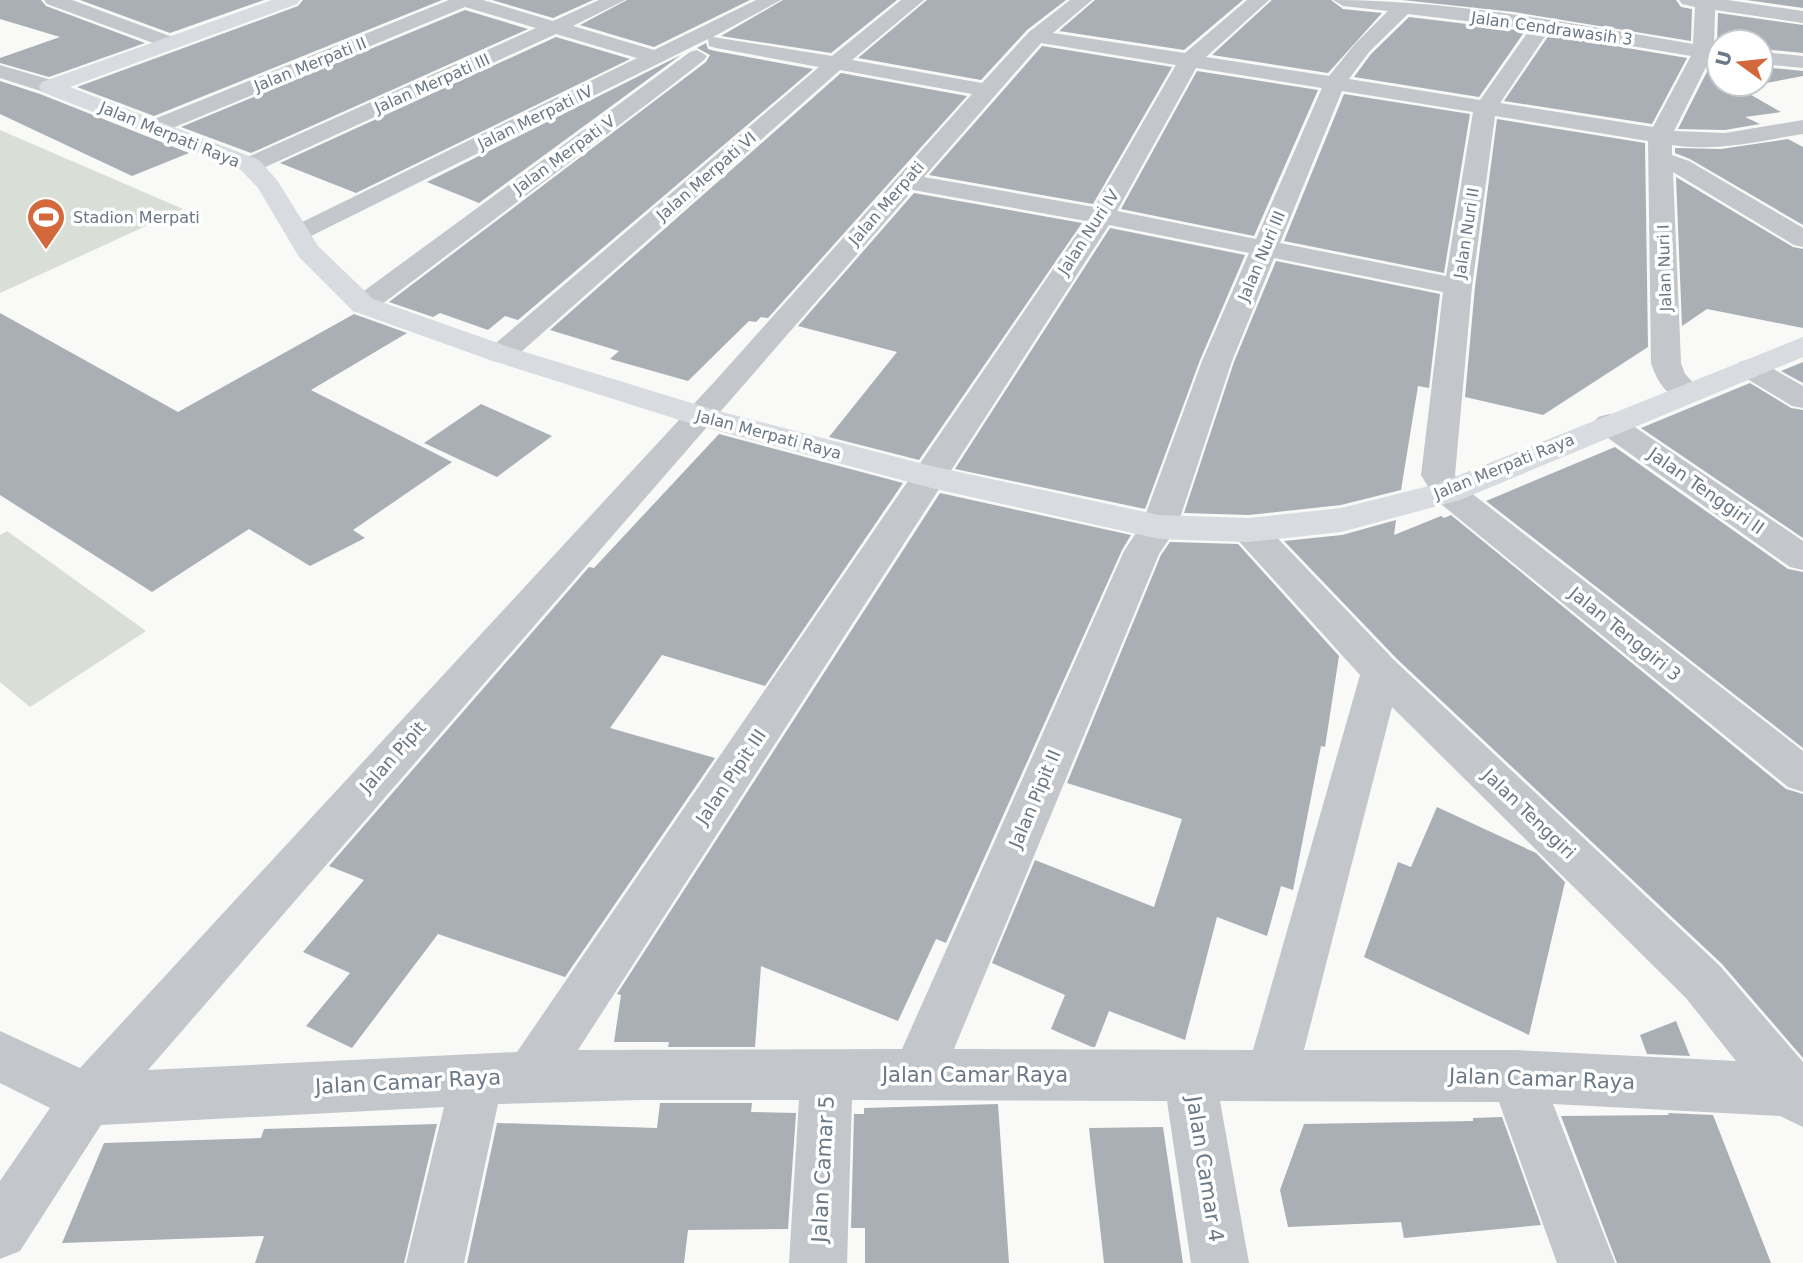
<svg xmlns="http://www.w3.org/2000/svg" width="1803" height="1263" font-family="'DejaVu Sans',sans-serif">
  <rect width="100%" height="100%" fill="#f9f9f7"/>
  <path fill="#d9ded7" d="M 0,130 L 183,209 L 0,293 Z
    M 7,531 L 146,631 L 30,707 L 0,682 L 0,535 Z"/>
  <path fill="#a9afb5" d="M 0,0 L 41,0 L 46,6 L 145,43 L 49,77 L 0,63 L 0,58 L 60,37 L 0,19 Z
    M 80,0 L 264,0 L 170,33 Z
    M 303,0 L 442,0 L 154,116 L 77,87 L 298,6 Z
    M 492,0 L 593,0 L 553,18 Z
    M 627,0 L 750,0 L 654,47 L 580,25 Z
    M 783,0 L 897,0 L 831,53 L 721,36 Z
    M 927,0 L 1066,0 L 1027,30 L 981,80 L 858,58 Z
    M 1095,0 L 1243,0 L 1184,50 L 1059,31 Z
    M 1272,0 L 1331,0 L 1343,9 L 1382,13 L 1328,73 L 1212,55 Z
    M 1402,0 L 1676,0 L 1681,7 L 1692,9 L 1691,41 L 1514,12 Z
    M 1746,0 L 1803,0 L 1803,8 Z
    M 465,10 L 528,29 L 251,153 L 181,127 Z
    M 1718,13 L 1803,25 L 1803,53 L 1761,49 L 1761,42 L 1719,42 L 1717,45 Z
    M 1409,17 L 1525,31 L 1479,97 L 1354,77 L 1371,54 Z
    M 1549,35 L 1687,58 L 1652,124 L 1504,101 Z
    M 556,37 L 630,59 L 356,193 L 280,163 Z
    M 706,43 L 708,49 L 715,51 L 813,69 L 518,320 L 505,316 L 488,330 L 440,313 L 433,317 L 389,302 L 706,62 L 710,55 L 697,48 Z
    M 1042,46 L 1172,67 L 1093,204 L 929,175 Z
    M 681,55 L 479,203 L 427,182 Z
    M 1712,62 L 1719,63 L 1719,84 L 1761,84 L 1739,88 L 1781,112 L 1745,117 L 1760,124 L 1725,130 L 1678,129 Z
    M 1761,67 L 1803,71 L 1803,76 L 1761,84 Z
    M 1197,71 L 1318,90 L 1254,236 L 1121,209 Z
    M 841,73 L 967,96 L 768,318 L 761,317 L 756,322 L 749,321 L 688,381 L 610,359 L 619,351 L 550,330 Z
    M 0,81 L 40,94 L 189,153 L 132,176 L 0,114 Z
    M 1344,94 L 1470,114 L 1444,273 L 1284,241 Z
    M 1497,119 L 1645,143 L 1648,347 L 1543,415 L 1465,397 L 1475,287 Z
    M 1788,139 L 1803,147 L 1803,225 L 1690,159 L 1675,153 L 1675,148 L 1721,149 Z
    M 1676,177 L 1793,247 L 1803,249 L 1803,328 L 1707,309 L 1682,326 Z
    M 914,193 L 1082,223 L 919,460 L 829,437 L 897,352 L 798,326 Z
    M 1110,228 L 1245,255 L 1200,360 L 1145,509 L 955,469 Z
    M 1276,261 L 1440,294 L 1429,388 L 1418,386 L 1401,490 L 1341,505 L 1249,515 L 1184,513 L 1234,362 Z
    M 0,313 L 178,412 L 354,314 L 407,333 L 311,390 L 452,462 L 353,530 L 365,538 L 310,566 L 249,529 L 152,592 L 0,495 Z
    M 1803,362 L 1803,383 L 1781,371 Z
    M 1750,383 L 1791,408 L 1803,410 L 1803,538 L 1641,428 Z
    M 481,404 L 552,436 L 497,477 L 424,443 Z
    M 719,434 L 903,483 L 765,686 L 662,655 L 610,728 L 715,758 L 565,977 L 438,934 L 352,1048 L 306,1026 L 350,973 L 303,952 L 364,880 L 329,866 L 589,567 L 594,568 Z
    M 1615,447 L 1788,569 L 1803,572 L 1803,748 L 1486,501 Z
    M 940,493 L 1131,535 L 1122,550 L 946,943 L 936,939 L 898,1021 L 761,966 L 755,1047 L 668,1047 L 669,1042 L 614,1042 L 621,995 L 617,994 Z
    M 1451,515 L 1786,789 L 1803,794 L 1803,1058 L 1722,964 L 1397,659 L 1284,541 L 1342,535 L 1396,520 L 1394,535 L 1441,516 L 1444,518 Z
    M 1170,542 L 1238,544 L 1339,656 L 1325,747 L 1321,746 L 1293,890 L 1281,886 L 1267,936 L 1217,917 L 1185,1040 L 1109,1011 L 1095,1047 L 1092,1047 L 1051,1029 L 1065,995 L 992,963 L 1035,860 L 1154,907 L 1182,819 L 1067,783 L 1161,555 Z
    M 1437,807 L 1536,853 L 1565,882 L 1529,1035 L 1364,957 L 1398,862 L 1411,867 Z
    M 1676,1021 L 1690,1056 L 1647,1054 L 1640,1035 Z
    M 660,1103 L 752,1103 L 751,1112 L 796,1113 L 788,1229 L 688,1230 L 684,1263 L 467,1263 L 497,1123 L 657,1128 Z
    M 998,1104 L 1009,1263 L 865,1263 L 865,1228 L 851,1228 L 854,1114 L 864,1114 L 864,1108 Z
    M 1668,1113 L 1713,1115 L 1771,1263 L 1617,1263 L 1561,1116 L 1669,1115 Z
    M 1502,1117 L 1541,1225 L 1404,1238 L 1401,1222 L 1288,1227 L 1280,1190 L 1304,1124 L 1473,1121 L 1473,1118 Z
    M 437,1124 L 404,1263 L 255,1263 L 264,1236 L 62,1243 L 104,1143 L 261,1138 L 264,1129 Z
    M 1163,1127 L 1183,1263 L 1104,1263 L 1089,1128 Z"/>
  <g fill="none" stroke-linecap="round" stroke-linejoin="round">
    <path fill="#c3c6ca" fill-rule="evenodd" d="M 44,0 L 72,0 L 178,39 L 181,43 L 178,47 L 164,47 L 47,4 Z
      M 449,0 L 483,0 L 553,21 L 599,0 L 625,0 L 573,26 L 654,50 L 756,0 L 781,0 L 713,37 L 832,56 L 901,0 L 924,0 L 852,60 L 982,83 L 1029,32 L 1070,0 L 1092,0 L 1053,33 L 1185,53 L 1247,0 L 1269,0 L 1206,57 L 1329,76 L 1355,44 L 1388,11 L 1343,6 L 1333,0 C 1454,0 1574,24 1693,44 L 1695,7 L 1682,4 L 1679,0 L 1728,0 L 1803,11 L 1803,23 L 1715,10 L 1714,47 L 1719,48 L 1719,60 L 1710,59 L 1674,131 L 1725,133 L 1803,120 L 1803,134 C 1759,141 1716,152 1672,145 L 1672,155 L 1689,161 L 1803,228 L 1803,247 L 1794,245 L 1673,172 L 1681,363 L 1685,374 L 1702,392 L 1697,399 C 1672,405 1658,385 1651,363 L 1648,141 L 1495,116 L 1472,287 L 1455,475 L 1461,485 L 1803,751 L 1803,792 L 1788,787 L 1436,500 L 1421,475 L 1443,292 L 1274,258 L 1232,361 L 1177,527 L 1159,554 L 954,1049 L 1253,1050 L 1360,675 L 1236,538 L 1231,530 L 1236,522 L 1249,518 L 1262,522 L 1395,661 L 1720,966 L 1803,1062 L 1803,1127 L 1780,1116 L 1553,1104 L 1615,1263 L 1557,1263 L 1499,1102 L 1220,1101 L 1249,1263 L 1191,1263 L 1167,1101 L 852,1100 L 847,1263 L 789,1263 L 799,1100 L 640,1100 L 498,1104 L 464,1263 L 406,1263 L 444,1107 L 101,1125 L 20,1251 L 0,1259 L 0,1181 L 50,1108 L 0,1083 L 0,1031 L 80,1068 L 716,380 L 972,94 L 840,70 L 512,360 L 501,363 L 490,360 L 486,354 L 490,348 L 819,67 L 716,48 L 709,46 L 708,39 L 299,242 L 290,240 L 286,234 L 290,228 L 637,58 L 556,34 L 259,170 L 241,170 L 238,165 L 241,160 L 536,28 L 465,7 L 163,132 L 147,132 L 143,127 L 147,122 ZM 1408,14 L 1530,29 L 1480,100 L 1349,79 L 1369,52 ZM 1548,32 L 1691,56 L 1653,127 L 1500,103 ZM 1041,43 L 1176,65 L 1094,207 L 924,177 ZM 1196,68 L 1322,88 L 1256,239 L 1117,211 ZM 1342,91 L 1473,112 L 1446,276 L 1280,243 ZM 913,190 L 1086,221 L 517,1052 L 148,1070 ZM 1109,225 L 1249,253 L 1202,361 L 1142,524 L 1124,551 L 902,1049 L 578,1050 ZM 1392,707 L 1686,998 L 1736,1061 L 1516,1050 L 1304,1050 Z
      M 697,50 L 707,56 L 704,60 L 663,92 L 373,311 L 363,314 L 353,311 L 349,305 L 353,299 L 690,52 Z
      M 1761,52 L 1803,56 L 1803,68 L 1761,64 Z
      M 0,65 L 58,82 L 61,87 L 50,94 L 0,78 Z
      M 1750,359 L 1761,362 L 1803,386 L 1803,408 L 1792,406 L 1739,374 L 1735,368 L 1739,362 Z
      M 1609,414 L 1620,417 L 1803,541 L 1803,570 L 1790,567 L 1598,431 L 1593,424 L 1598,417 Z"/>
    <path fill="#d8dbdf" fill-rule="evenodd" d="M 272,0 L 300,0 L 297,4 L 70,87 L 259,160 L 277,180 L 318,246 L 373,299 L 512,348 L 711,409 L 931,466 L 1159,515 L 1249,518 L 1341,508 L 1437,484 L 1803,337 L 1803,357 L 1460,500 L 1341,532 L 1249,542 L 1159,539 L 931,488 L 689,423 L 490,360 L 353,311 L 299,257 L 258,188 L 241,170 L 42,92 L 39,87 L 42,82 Z"/>
  </g>
  <defs>
    <symbol id="stadium-pin" viewBox="-11 -11 22 30"><path d="M0 17L-7.5 6A9.5 9.5 0 1 1 7.5 6Z" fill="#d3683d" stroke="#fff"/><path d="M0-5a6.5 5 0 1 0 0 10a6.5 5 0 1 0 0-10ZM-3.5-1.8h7v3.6h-7Z" fill="#fff"/></symbol>
  </defs>
  <g fill-rule="evenodd">
    <use href="#stadium-pin" x="24" y="195" width="44" height="60"/>
  </g>
  <g text-anchor="middle" stroke-width="7" stroke-linejoin="round" paint-order="stroke">
    <g font-size="16" fill="#6b7885" stroke="#fff">
      <text transform="translate(1552 28) rotate(8)" y="6">Jalan Cendrawasih 3</text>
      <text transform="translate(310 64) rotate(-22)" y="6">Jalan Merpati II</text>
      <text transform="translate(432 83) rotate(-24)" y="6">Jalan Merpati III</text>
      <text transform="translate(535 117) rotate(-26)" y="6">Jalan Merpati IV</text>
      <text transform="translate(170 134) rotate(22)" y="6">Jalan Merpati Raya</text>
      <text transform="translate(564 154) rotate(-36)" y="6">Jalan Merpati V</text>
      <text transform="translate(706 176) rotate(-41)" y="6">Jalan Merpati VI</text>
      <text transform="translate(886 203) rotate(-49)" y="6">Jalan Merpati</text>
      <text transform="translate(1088 232) rotate(-57)" y="6">Jalan Nuri IV</text>
      <text transform="translate(1466 233) rotate(-81)" y="6">Jalan Nuri II</text>
      <text transform="translate(1261 256) rotate(-67)" y="6">Jalan Nuri III</text>
      <text transform="translate(1664 268) rotate(-92)" y="6">Jalan Nuri I</text>
      <text transform="translate(769 434) rotate(15)" y="6">Jalan Merpati Raya</text>
      <text transform="translate(1504 466) rotate(-22)" y="6">Jalan Merpati Raya</text>
    </g>
    <g font-size="16" fill="#6b7885" stroke="#fff" text-anchor="start">
      <text x="73" y="223">Stadion Merpati</text>
    </g>
    <g font-size="18" fill="#6b7885" stroke="#fff">
      <text transform="translate(1706 491) rotate(35)" y="6">Jalan Tenggiri II</text>
      <text transform="translate(1625 634) rotate(39)" y="6">Jalan Tenggiri 3</text>
      <text transform="translate(393 757) rotate(-48)" y="6">Jalan Pipit</text>
      <text transform="translate(731 777) rotate(-56)" y="6">Jalan Pipit III</text>
      <text transform="translate(1035 799) rotate(-67)" y="6">Jalan Pipit II</text>
      <text transform="translate(1529 814) rotate(44)" y="6">Jalan Tenggiri</text>
    </g>
    <g font-size="21" fill="#6b7885" stroke="#fff">
      <text x="975" y="1082">Jalan Camar Raya</text>
      <text transform="translate(1542 1079) rotate(2)" y="7">Jalan Camar Raya</text>
      <text transform="translate(408 1082) rotate(-3)" y="7">Jalan Camar Raya</text>
      <text transform="translate(823 1169) rotate(-87)" y="7">Jalan Camar 5</text>
      <text transform="translate(1205 1169) rotate(81)" y="7">Jalan Camar 4</text>
    </g>
  </g>
  <g transform="translate(1740 63) rotate(285)"><circle r="33" fill="#ffffff" stroke="#c4c9ce" stroke-width="2"/>
  <path d="M0-5L12 26L0 18L-12 26Z" fill="#d3683d"/>
  <text y="-10" font-size="19" font-weight="bold" text-anchor="middle" fill="#6b7885">U</text>
  </g>
</svg>
